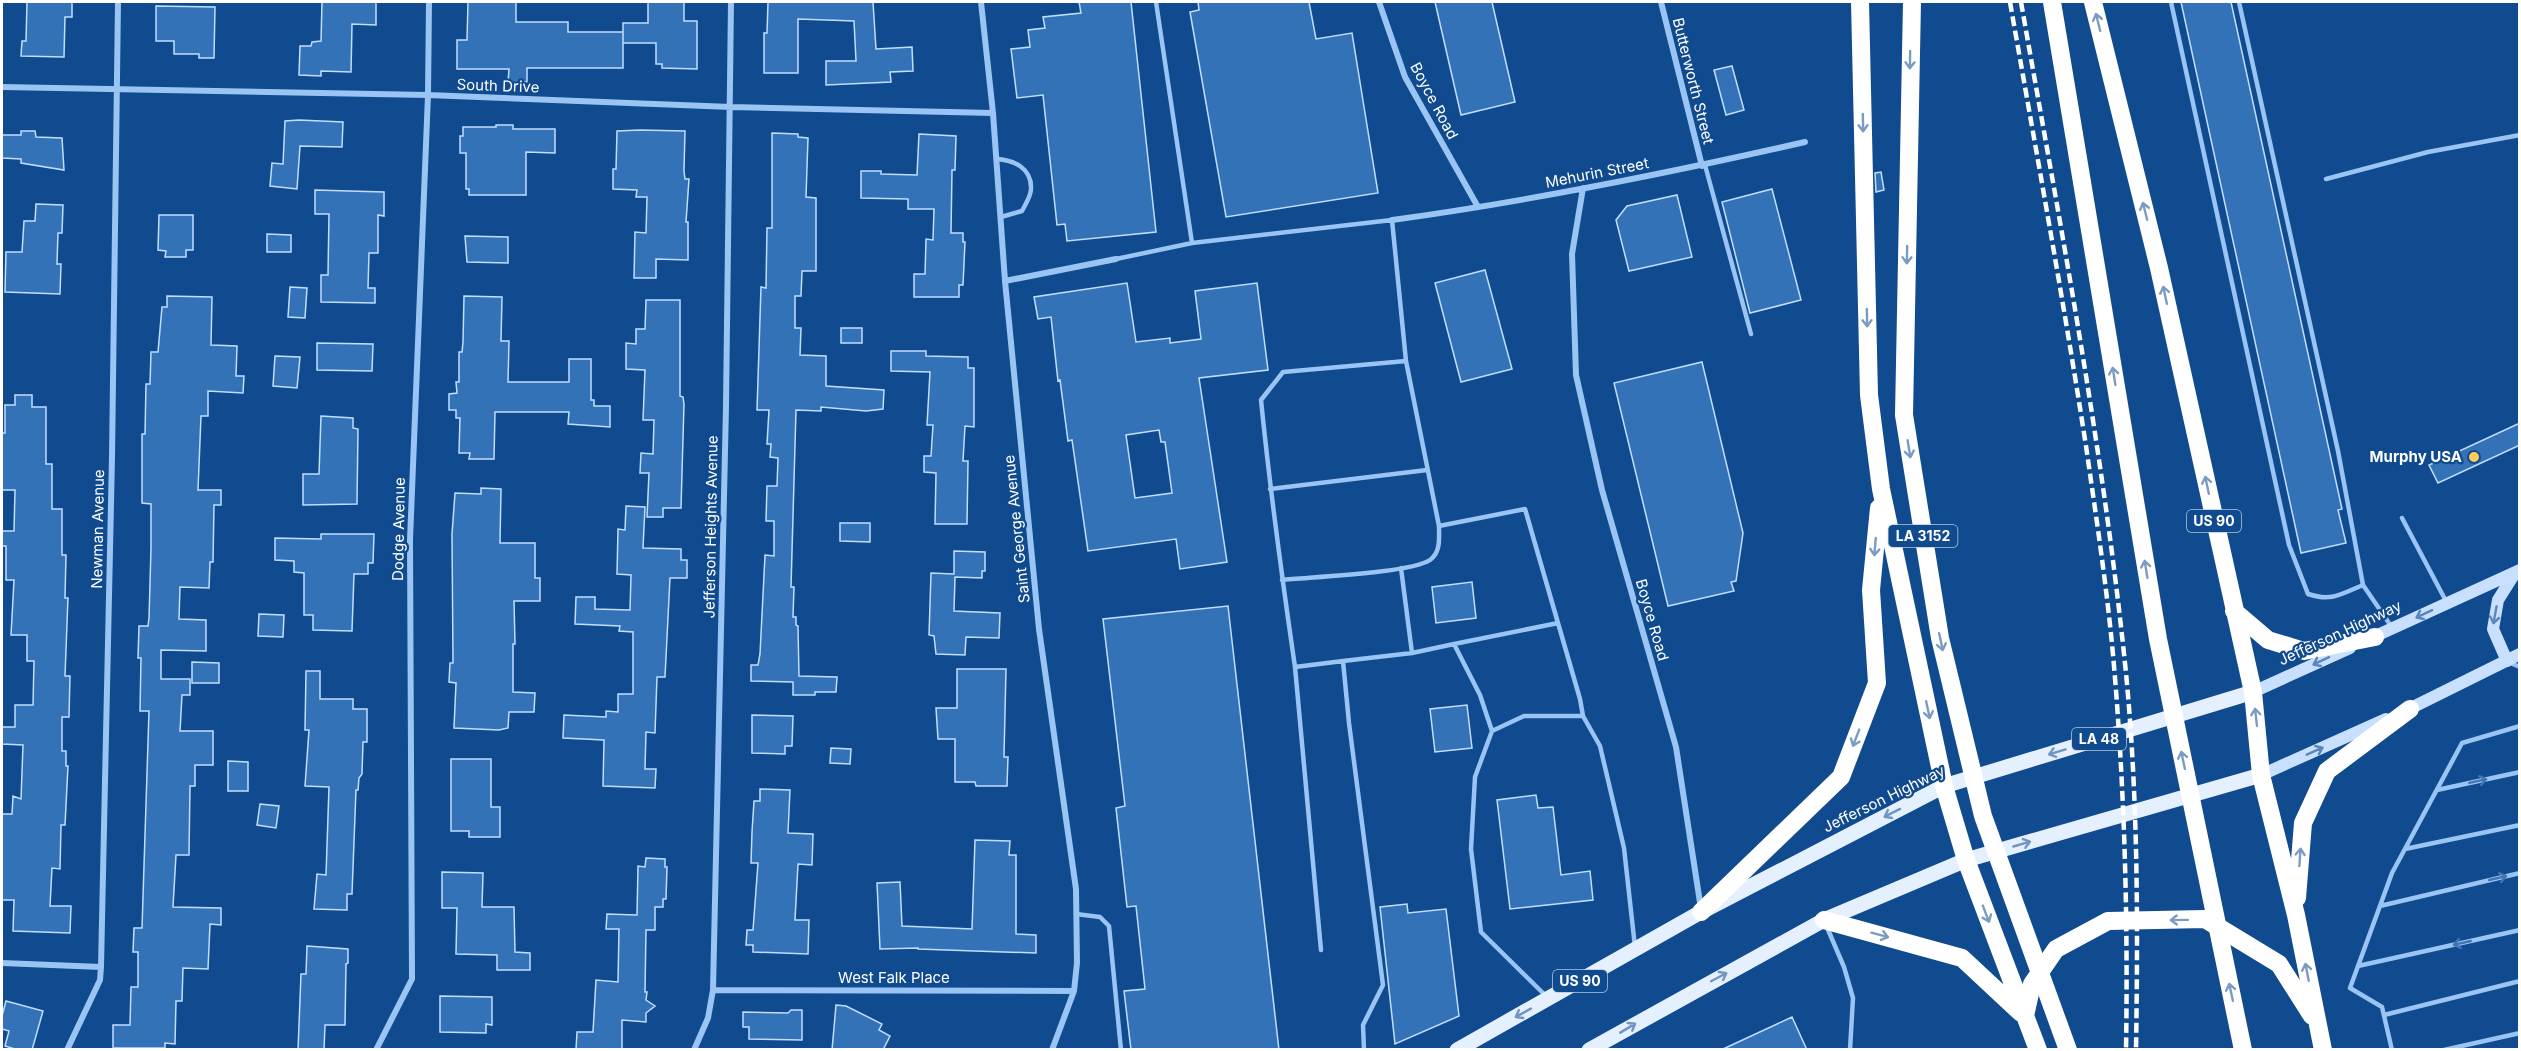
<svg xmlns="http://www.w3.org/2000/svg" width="2521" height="1051" font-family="Inter,sans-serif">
  <rect width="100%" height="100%" fill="#104a8f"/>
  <path fill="#3472b7" stroke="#c0defe" stroke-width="1.5" fill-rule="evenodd" d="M 27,2 L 72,2 L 72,17 L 65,17 L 64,57 L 21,56 L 22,41 L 26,41 Z
    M 322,2 L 376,2 L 376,25 L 352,24 L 351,72 L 321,71 L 321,76 L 299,75 L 300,46 L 311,46 L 312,42 L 321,41 Z
    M 468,2 L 516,2 L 516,22 L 568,22 L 568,32 L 623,32 L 623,68 L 527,68 L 527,82 L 508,82 L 509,69 L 457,69 L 457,40 L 467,40 Z
    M 648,2 L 684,2 L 684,21 L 697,21 L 697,69 L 662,68 L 662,64 L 656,64 L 656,43 L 623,43 L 623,23 L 648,23 Z
    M 768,2 L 873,2 L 876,49 L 912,47 L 913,71 L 890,72 L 891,82 L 826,85 L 826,61 L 856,61 L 854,21 L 798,19 L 798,73 L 764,73 L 764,33 L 767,33 Z
    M 1079,2 L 1131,2 L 1156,232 L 1067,241 L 1065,224 L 1057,225 L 1043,95 L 1017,98 L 1011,49 L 1030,47 L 1028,30 L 1045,28 L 1043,17 L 1081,13 Z
    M 1198,2 L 1309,2 L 1316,39 L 1352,33 L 1378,193 L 1226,217 L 1190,12 L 1199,10 Z
    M 1435,2 L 1492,2 L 1515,102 L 1461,115 Z
    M 2181,2 L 2231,2 L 2342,509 L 2338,510 L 2346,543 L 2301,553 Z
    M 156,6 L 215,7 L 214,58 L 199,58 L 199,54 L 174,54 L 174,41 L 156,41 Z
    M 1732,66 L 1744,110 L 1726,115 L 1714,70 Z
    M 299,120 L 343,122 L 342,147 L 300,146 L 297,189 L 270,186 L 272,163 L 283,164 L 285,121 Z
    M 496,125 L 513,125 L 513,129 L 555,129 L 555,153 L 526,152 L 526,195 L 469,195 L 469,189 L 466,189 L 466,153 L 460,153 L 460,136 L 463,136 L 463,127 L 496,127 Z
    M 640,130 L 685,131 L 684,171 L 685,179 L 689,179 L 686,222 L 688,222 L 688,260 L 656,259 L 656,278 L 634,278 L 635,232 L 646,233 L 647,197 L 636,197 L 637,190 L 613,189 L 613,169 L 616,169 L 617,131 Z
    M 21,131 L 35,131 L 36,137 L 62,138 L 64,170 L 21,163 L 21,159 L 2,158 L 2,135 L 21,135 Z
    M 772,133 L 798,134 L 798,137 L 808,138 L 806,197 L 816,198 L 816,271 L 802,271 L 801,296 L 795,296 L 795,328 L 801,328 L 800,355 L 826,356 L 826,386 L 884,390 L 883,409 L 866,411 L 821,407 L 821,411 L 796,410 L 791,587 L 794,587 L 793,617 L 796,617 L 796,625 L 798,626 L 799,676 L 837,677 L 836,692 L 815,692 L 815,695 L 793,695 L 793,682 L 751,681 L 751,665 L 758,665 L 760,654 L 765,555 L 774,556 L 774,521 L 766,521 L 767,486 L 777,486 L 778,458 L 770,457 L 771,444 L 767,444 L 769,410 L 757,410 L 761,287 L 766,288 L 767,228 L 772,228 Z
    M 919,134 L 956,136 L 955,170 L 952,170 L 951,233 L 963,233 L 963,242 L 965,242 L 963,285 L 959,285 L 959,297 L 914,297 L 914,274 L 925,274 L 926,239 L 933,240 L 934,209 L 908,209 L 908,199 L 861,198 L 861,171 L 881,171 L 881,174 L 917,175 Z
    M 1881,172 L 1884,190 L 1876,192 L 1875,173 Z
    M 1772,189 L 1801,300 L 1750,313 L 1722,202 Z
    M 315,190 L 384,192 L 384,216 L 378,215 L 378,253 L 369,253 L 368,288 L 375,288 L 375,303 L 321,302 L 321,275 L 328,275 L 329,214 L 315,214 Z
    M 1677,195 L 1692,257 L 1629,271 L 1616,220 L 1627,206 Z
    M 36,204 L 63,205 L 62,233 L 58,233 L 57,264 L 61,264 L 60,294 L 5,292 L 6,252 L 22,252 L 24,221 L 35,221 Z
    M 159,215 L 193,215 L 193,250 L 186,250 L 186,257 L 165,257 L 166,251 L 158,250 Z
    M 267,234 L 291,235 L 291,252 L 267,252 Z
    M 465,236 L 508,237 L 508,263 L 467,262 Z
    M 1485,270 L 1512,369 L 1461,382 L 1435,283 Z
    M 1127,283 L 1136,342 L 1170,338 L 1170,343 L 1201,339 L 1195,291 L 1257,283 L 1268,370 L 1199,378 L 1227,562 L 1180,569 L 1176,539 L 1088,551 L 1072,440 L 1068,441 L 1060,380 L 1058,381 L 1051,317 L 1038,319 L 1034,297 ZM 1159,430 L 1161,442 L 1165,442 L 1172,493 L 1135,498 L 1126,435 Z
    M 290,287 L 307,288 L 305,318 L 288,317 Z
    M 167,296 L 212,297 L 211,345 L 237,346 L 236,376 L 244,376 L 243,393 L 208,391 L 208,416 L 201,416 L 198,490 L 221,490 L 221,505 L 214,505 L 213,562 L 210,562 L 209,588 L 180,587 L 179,619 L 206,620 L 206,651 L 161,650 L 161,679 L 190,679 L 190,695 L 182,695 L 180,731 L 213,731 L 213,765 L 195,765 L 195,786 L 190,786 L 189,855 L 176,855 L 173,907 L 221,908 L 221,925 L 210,924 L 208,969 L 183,968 L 182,1001 L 176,1001 L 175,1044 L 165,1043 L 165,1048 L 113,1048 L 113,1025 L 130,1025 L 131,987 L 138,987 L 138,952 L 133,952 L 134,928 L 142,928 L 149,711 L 140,711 L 141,658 L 138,658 L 139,626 L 148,626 L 149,618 L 151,548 L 151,504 L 142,503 L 142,434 L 145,434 L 146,384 L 150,384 L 151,352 L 158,352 L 162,307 L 167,307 Z
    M 464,296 L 502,297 L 501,341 L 509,341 L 508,382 L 569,382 L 569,359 L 591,359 L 591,400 L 594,400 L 594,406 L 610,406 L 610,427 L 568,424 L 569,412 L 495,412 L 494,459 L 469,459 L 470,453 L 459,453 L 460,418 L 456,418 L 456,410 L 449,410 L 449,394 L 457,393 L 456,382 L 459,382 L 459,352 L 462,352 L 463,342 Z
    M 646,300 L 680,300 L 680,396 L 683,397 L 684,404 L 681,508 L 663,508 L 663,517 L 647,517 L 649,473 L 640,473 L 641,453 L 653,454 L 654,420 L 643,420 L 645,370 L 626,369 L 626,343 L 636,344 L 636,329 L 645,329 Z
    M 841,328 L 862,328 L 862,343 L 841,343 Z
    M 317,343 L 373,344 L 372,371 L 317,370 Z
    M 891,351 L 926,351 L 926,356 L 968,357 L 968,368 L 974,368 L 974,427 L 965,426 L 963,461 L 968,461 L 967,524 L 935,524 L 936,473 L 924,472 L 924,456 L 931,456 L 933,425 L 927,425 L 930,372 L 891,371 Z
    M 275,356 L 300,357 L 297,388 L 273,386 Z
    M 1702,362 L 1743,533 L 1736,581 L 1731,582 L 1734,591 L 1668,606 L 1614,383 Z
    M 15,395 L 32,395 L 32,407 L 46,407 L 46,464 L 52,464 L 52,509 L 62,509 L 62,555 L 66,555 L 65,598 L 68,598 L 65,676 L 70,676 L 69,717 L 62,717 L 62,751 L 66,751 L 66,766 L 68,766 L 65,825 L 61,825 L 60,869 L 52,868 L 50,906 L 71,906 L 70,933 L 13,931 L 14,900 L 2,900 L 2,814 L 12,814 L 13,796 L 21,799 L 23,745 L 2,744 L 2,727 L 15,727 L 15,705 L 33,705 L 34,661 L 27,661 L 27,635 L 11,635 L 14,580 L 6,580 L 6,546 L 2,546 L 2,531 L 14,531 L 15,490 L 2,490 L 2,433 L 5,433 L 5,405 L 15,405 Z
    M 321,416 L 353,418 L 353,428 L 358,429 L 357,504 L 303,505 L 303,474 L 319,474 Z
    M 2520,423 L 2520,445 L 2438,483 L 2429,465 Z
    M 481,488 L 501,489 L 500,543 L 535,543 L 535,578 L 540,578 L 540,601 L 514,601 L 515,644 L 513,644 L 513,692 L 535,693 L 534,712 L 509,712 L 508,728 L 499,730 L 454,728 L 456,683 L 449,682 L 450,663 L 453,663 L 452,534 L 455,493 L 481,494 Z
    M 626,506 L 645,507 L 643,548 L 681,549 L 681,560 L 687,560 L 687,578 L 670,578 L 665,677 L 657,677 L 655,733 L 646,732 L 645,769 L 656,769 L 655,788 L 603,786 L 604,740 L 563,738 L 564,715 L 606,717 L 606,711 L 618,712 L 618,694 L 633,694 L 633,632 L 619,631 L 620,626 L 575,624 L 576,597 L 595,597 L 595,609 L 630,610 L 631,575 L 617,574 L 618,529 L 625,530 Z
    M 840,523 L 870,523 L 870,542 L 840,541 Z
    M 321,534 L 374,534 L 373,563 L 368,563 L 368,574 L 354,574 L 352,631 L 313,630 L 313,615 L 304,615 L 304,573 L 294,572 L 294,561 L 275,560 L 275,538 L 321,539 Z
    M 954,551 L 985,552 L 985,571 L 982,571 L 982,578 L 955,577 L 954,611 L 1000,613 L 999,638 L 966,637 L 965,655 L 936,654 L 934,636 L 929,635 L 931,573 L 954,574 Z
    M 1472,582 L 1476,618 L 1436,623 L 1432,587 Z
    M 1228,606 L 1279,1050 L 1131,1050 L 1124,991 L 1145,989 L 1136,906 L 1127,907 L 1116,808 L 1125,806 L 1103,619 Z
    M 259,614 L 284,615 L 283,637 L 258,636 Z
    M 192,662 L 219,663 L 219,683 L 192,683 Z
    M 957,669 L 1006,669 L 1004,757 L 1008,757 L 1007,786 L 976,786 L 975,782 L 955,782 L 955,739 L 938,739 L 936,708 L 957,708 Z
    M 306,671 L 320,671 L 320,699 L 353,699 L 353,709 L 367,709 L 367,742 L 363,742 L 362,774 L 359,778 L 358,790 L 356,790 L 352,894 L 347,894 L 347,910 L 314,909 L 317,874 L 326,875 L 329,787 L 305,786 L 309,730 L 305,730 Z
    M 1467,705 L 1472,748 L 1435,752 L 1430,709 Z
    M 752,715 L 793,716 L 792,746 L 785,746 L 785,754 L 752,753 Z
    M 831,748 L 851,749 L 850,764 L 830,763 Z
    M 451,759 L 491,759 L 491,807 L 500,807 L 500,837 L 469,837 L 469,831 L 451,831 Z
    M 228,761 L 248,762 L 248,791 L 228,791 Z
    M 760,789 L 790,790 L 788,833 L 813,834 L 812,865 L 798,864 L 795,920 L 809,920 L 808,954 L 753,952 L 753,945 L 746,945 L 747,930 L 753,930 L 758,863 L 751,863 L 752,832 L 754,801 L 760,801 Z
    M 1536,795 L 1538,808 L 1553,807 L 1561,875 L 1590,871 L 1593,900 L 1510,909 L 1497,800 Z
    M 260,804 L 279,806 L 276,828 L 257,825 Z
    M 975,840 L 1010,841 L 1009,855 L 1016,855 L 1016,934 L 1036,935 L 1036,953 L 918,949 L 918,948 L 880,949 L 877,883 L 900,882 L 902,926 L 972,929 Z
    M 646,858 L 665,859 L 665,867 L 667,867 L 666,899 L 663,899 L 663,907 L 655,907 L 655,930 L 646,930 L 645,992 L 647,992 L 646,1000 L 655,1006 L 646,1013 L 646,1022 L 622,1020 L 622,1050 L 576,1050 L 577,1032 L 593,1032 L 596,980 L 618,982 L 619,929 L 606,929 L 607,914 L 637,915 L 638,866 L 645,867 Z
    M 442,872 L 483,873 L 482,907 L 514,907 L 515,952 L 530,953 L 530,970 L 497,970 L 497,955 L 456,954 L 457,908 L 442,908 Z
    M 1407,904 L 1408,913 L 1446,909 L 1459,1016 L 1395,1044 L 1380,907 Z
    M 307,946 L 348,949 L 348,963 L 346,964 L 345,1025 L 325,1025 L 324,1050 L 298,1050 L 301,974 L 306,974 Z
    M 440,996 L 492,997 L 492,1025 L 486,1024 L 486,1033 L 440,1032 Z
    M 6,1001 L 43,1011 L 32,1050 L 18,1050 L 5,1046 L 9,1031 L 2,1029 L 2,1016 Z
    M 836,1005 L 846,1006 L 882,1024 L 879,1030 L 890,1036 L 883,1050 L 832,1050 Z
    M 791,1010 L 802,1010 L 802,1040 L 749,1039 L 749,1027 L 743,1027 L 743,1012 L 788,1013 Z
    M 1792,1017 L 1807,1050 L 1721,1050 Z"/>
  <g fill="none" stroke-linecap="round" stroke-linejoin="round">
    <path stroke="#99c4f3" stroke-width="4.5" d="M 2171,2 L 2289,545 L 2308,594 C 2332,602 2341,594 2363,585
      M 2239,2 L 2338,451 L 2363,585 L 2391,626
      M 996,159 C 1014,160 1032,168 1031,189 C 1031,196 1025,205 1022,211 L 1001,217
      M 1705,165 L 1751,334
      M 2326,179 L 2428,152 L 2520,135
      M 1192,243 L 1392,220 L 1406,361
      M 1116,259 L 1192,243 L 1156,2
      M 1270,489 L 1427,470
      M 2402,518 L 2447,603
      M 1439,526 L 1525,509 L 1580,699 L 1583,716
      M 1282,580 C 1310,577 1411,573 1430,560 C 1441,552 1439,538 1439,526 L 1406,361 L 1283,372 L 1261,400 C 1270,489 1282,578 1295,667
      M 1412,653 L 1454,644
      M 1343,661 L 1412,653 L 1401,568
      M 2508,662 L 2520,667
      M 1492,731 L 1524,716 L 1583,716 L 1600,746 L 1624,848 L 1635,947
      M 2437,790 L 2520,772
      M 2405,849 L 2520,825
      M 2380,906 L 2520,873
      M 1076,914 L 1100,917 L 1109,926 L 1121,1050
      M 1826,925 L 1844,967 L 1853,998 L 1850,1050
      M 1321,950 L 1295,667 L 1343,661 L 1349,723 L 1383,985 L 1363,1025 L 1364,1050
      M 2358,966 L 2520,930
      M 1547,997 L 1481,932 L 1471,849 L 1475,777 L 1492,731 L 1480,695 L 1454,644 L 1558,623
      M 2384,1015 L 2520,981
      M 2392,1050 L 2382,1007 L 2350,988 L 2392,873 L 2462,743 L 2520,726
      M 2444,1050 L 2520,1033"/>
    <path stroke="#99c4f3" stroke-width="6" d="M 981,2 L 993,113 L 1005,281 L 1039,629 L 1076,889 L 1077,963 L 1074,991 L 1052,1050
      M 1379,2 L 1405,77 L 1478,207
      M 1661,2 L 1702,166
      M 2,87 L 428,95 L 731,107 L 993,113
      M 1583,188 L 1572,254 L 1576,375 L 1602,490 L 1676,747 L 1701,909
      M 1392,220 C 1531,201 1669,173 1805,142
      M 1005,281 L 1116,259
      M 2,963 L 101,967
      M 713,990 L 1074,991
      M 67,1050 L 100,980 L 101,967 L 112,457 L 118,2
      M 376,1050 L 412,979 L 410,540 L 428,95 L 429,2
      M 694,1050 L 708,1018 L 713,990 L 726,406 L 731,2"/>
    <path stroke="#c8e0fd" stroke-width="12" d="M 2369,639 L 2520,570
      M 2507,661 L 2493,629 L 2498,600 L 2515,573
      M 2253,692 L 2350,648
      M 2405,711 L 2520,654
      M 2261,775 L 2386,719"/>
    <path stroke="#e5f0ff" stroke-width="15" d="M 1457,1050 L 1701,912 L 1944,786 L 2253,692
      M 1589,1050 L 1824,920 L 1966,860 L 2261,775"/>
    <path stroke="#fff" stroke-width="18" d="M 1860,2 L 1869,395 L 1881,489 L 1944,786 L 1966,860 L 2038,1050
      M 2093,2 L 2159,268 L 2253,692 L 2261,775 L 2296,915 L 2323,1050
      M 2234,611 L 2268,640 L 2304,651 L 2375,637
      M 2297,898 L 2303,823 L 2327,771 L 2410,709
      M 1701,912 L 1841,777 L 1877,683 L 1871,590 L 1879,508
      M 1824,920 L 1962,958 L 2021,1013
      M 2025,1016 L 2032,984 L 2056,949 L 2108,921 L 2205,919 L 2279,964 L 2312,1016"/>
    <path stroke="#fff" stroke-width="4.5" stroke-dasharray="10 4.5" stroke-linecap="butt" d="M 2010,2 C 2036,150 2063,298 2086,446 C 2097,523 2109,601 2115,678 C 2125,802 2128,926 2126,1050
      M 2021,2 C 2060,224 2103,447 2126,673 C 2138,798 2138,924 2136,1050"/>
    <path stroke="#fff" stroke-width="18" d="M 1912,2 L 1904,415 L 1940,638 L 1983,816 L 2068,1050
      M 2052,2 L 2158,639 L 2243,1050"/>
  </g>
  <defs><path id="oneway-shaft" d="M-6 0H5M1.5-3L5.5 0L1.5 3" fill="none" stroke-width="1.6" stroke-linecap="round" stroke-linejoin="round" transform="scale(1.5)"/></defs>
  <g stroke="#7c9bc1">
    <use href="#oneway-shaft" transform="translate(2098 22) rotate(-104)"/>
    <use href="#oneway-shaft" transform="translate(1910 60) rotate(91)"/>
    <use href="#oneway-shaft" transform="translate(1863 123) rotate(89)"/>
    <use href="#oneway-shaft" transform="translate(2145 211) rotate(-104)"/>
    <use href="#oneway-shaft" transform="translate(1907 255) rotate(91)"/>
    <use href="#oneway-shaft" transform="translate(2165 295) rotate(-102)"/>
    <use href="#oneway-shaft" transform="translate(1867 318) rotate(89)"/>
    <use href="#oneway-shaft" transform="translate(2114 376) rotate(-99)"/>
    <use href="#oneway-shaft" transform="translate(1909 449) rotate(81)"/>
    <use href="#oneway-shaft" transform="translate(2207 485) rotate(-102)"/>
    <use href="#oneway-shaft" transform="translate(1875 547) rotate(95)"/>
    <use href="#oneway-shaft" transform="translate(2146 569) rotate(-99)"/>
    <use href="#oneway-shaft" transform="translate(1941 642) rotate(78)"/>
    <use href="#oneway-shaft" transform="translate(1928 710) rotate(78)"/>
    <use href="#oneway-shaft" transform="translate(2256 717) rotate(-96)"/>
    <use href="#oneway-shaft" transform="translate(1856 738) rotate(111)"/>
    <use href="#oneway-shaft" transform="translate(2183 760) rotate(-102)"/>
    <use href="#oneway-shaft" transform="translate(2300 857) rotate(-86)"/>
    <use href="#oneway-shaft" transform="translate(1986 914) rotate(69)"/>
    <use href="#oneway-shaft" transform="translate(2179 920) rotate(179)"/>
    <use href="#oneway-shaft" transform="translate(1880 935) rotate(15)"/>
    <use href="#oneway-shaft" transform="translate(2307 972) rotate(-101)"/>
    <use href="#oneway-shaft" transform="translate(2231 992) rotate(-102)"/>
  </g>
  <g stroke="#5a86bb">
    <use href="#oneway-shaft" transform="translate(2424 614) rotate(155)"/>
    <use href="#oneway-shaft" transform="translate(2495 615) rotate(100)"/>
    <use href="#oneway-shaft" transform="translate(2321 661) rotate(155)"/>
    <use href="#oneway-shaft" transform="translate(2315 751) rotate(-24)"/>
  </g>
  <g stroke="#7095c1">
    <use href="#oneway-shaft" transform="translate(2057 752) rotate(163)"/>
    <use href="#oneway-shaft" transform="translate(1892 813) rotate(153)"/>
    <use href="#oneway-shaft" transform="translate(2022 844) rotate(-16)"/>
    <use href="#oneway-shaft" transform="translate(1719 977) rotate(-28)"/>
    <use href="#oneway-shaft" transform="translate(1523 1013) rotate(151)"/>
    <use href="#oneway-shaft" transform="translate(1628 1028) rotate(-31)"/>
  </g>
  <g stroke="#4075b2">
    <use href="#oneway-shaft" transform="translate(2478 781) rotate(-12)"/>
    <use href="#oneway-shaft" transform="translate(2498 878) rotate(-13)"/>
    <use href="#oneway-shaft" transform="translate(2462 943) rotate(167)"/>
  </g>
  <circle fill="#ffcb5b" stroke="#104a8f" stroke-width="2" cx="2474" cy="457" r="6"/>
  <g text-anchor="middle" stroke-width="4.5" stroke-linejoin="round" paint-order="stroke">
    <g fill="#104a8f" stroke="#b7c9dd" stroke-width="1.5">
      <rect x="2187" y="510" width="54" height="22" rx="4.5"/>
      <rect x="1888.5" y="525" width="69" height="22" rx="4.5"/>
      <rect x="2072" y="728" width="54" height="22" rx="4.5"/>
      <rect x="1553" y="970" width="54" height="22" rx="4.5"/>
    </g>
    <g font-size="14" font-weight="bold" fill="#fff">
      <text x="2214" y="526">US 90</text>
      <text x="1923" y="541">LA 3152</text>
      <text x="2099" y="744">LA 48</text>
      <text x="1580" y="986">US 90</text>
    </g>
    <g font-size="15" fill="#fff" stroke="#104a8f">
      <text transform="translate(1693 81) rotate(76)" y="5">Butterworth Street</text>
      <text transform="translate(498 86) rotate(2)" y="5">South Drive</text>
      <text transform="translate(1434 101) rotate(62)" y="5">Boyce Road</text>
      <text transform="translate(1597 173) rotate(-11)" y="5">Mehurin Street</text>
      <text transform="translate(711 527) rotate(-89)" y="5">Jefferson Heights Avenue</text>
      <text transform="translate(98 529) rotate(-89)" y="5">Newman Avenue</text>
      <text transform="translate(399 529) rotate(-89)" y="5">Dodge Avenue</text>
      <text transform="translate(1017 529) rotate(-96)" y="5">Saint George Avenue</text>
      <text transform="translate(1652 620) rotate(74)" y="5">Boyce Road</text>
      <text transform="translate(2340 633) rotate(-25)" y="5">Jefferson Highway</text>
      <text transform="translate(1884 799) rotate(-26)" y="5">Jefferson Highway</text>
      <text x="894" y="983">West Falk Place</text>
    </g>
    <g font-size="15" font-weight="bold" fill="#fff" stroke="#104a8f" text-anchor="end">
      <text x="2462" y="462">Murphy USA</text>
    </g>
  </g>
  <rect width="2521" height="1051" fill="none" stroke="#ffffff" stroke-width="6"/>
</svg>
